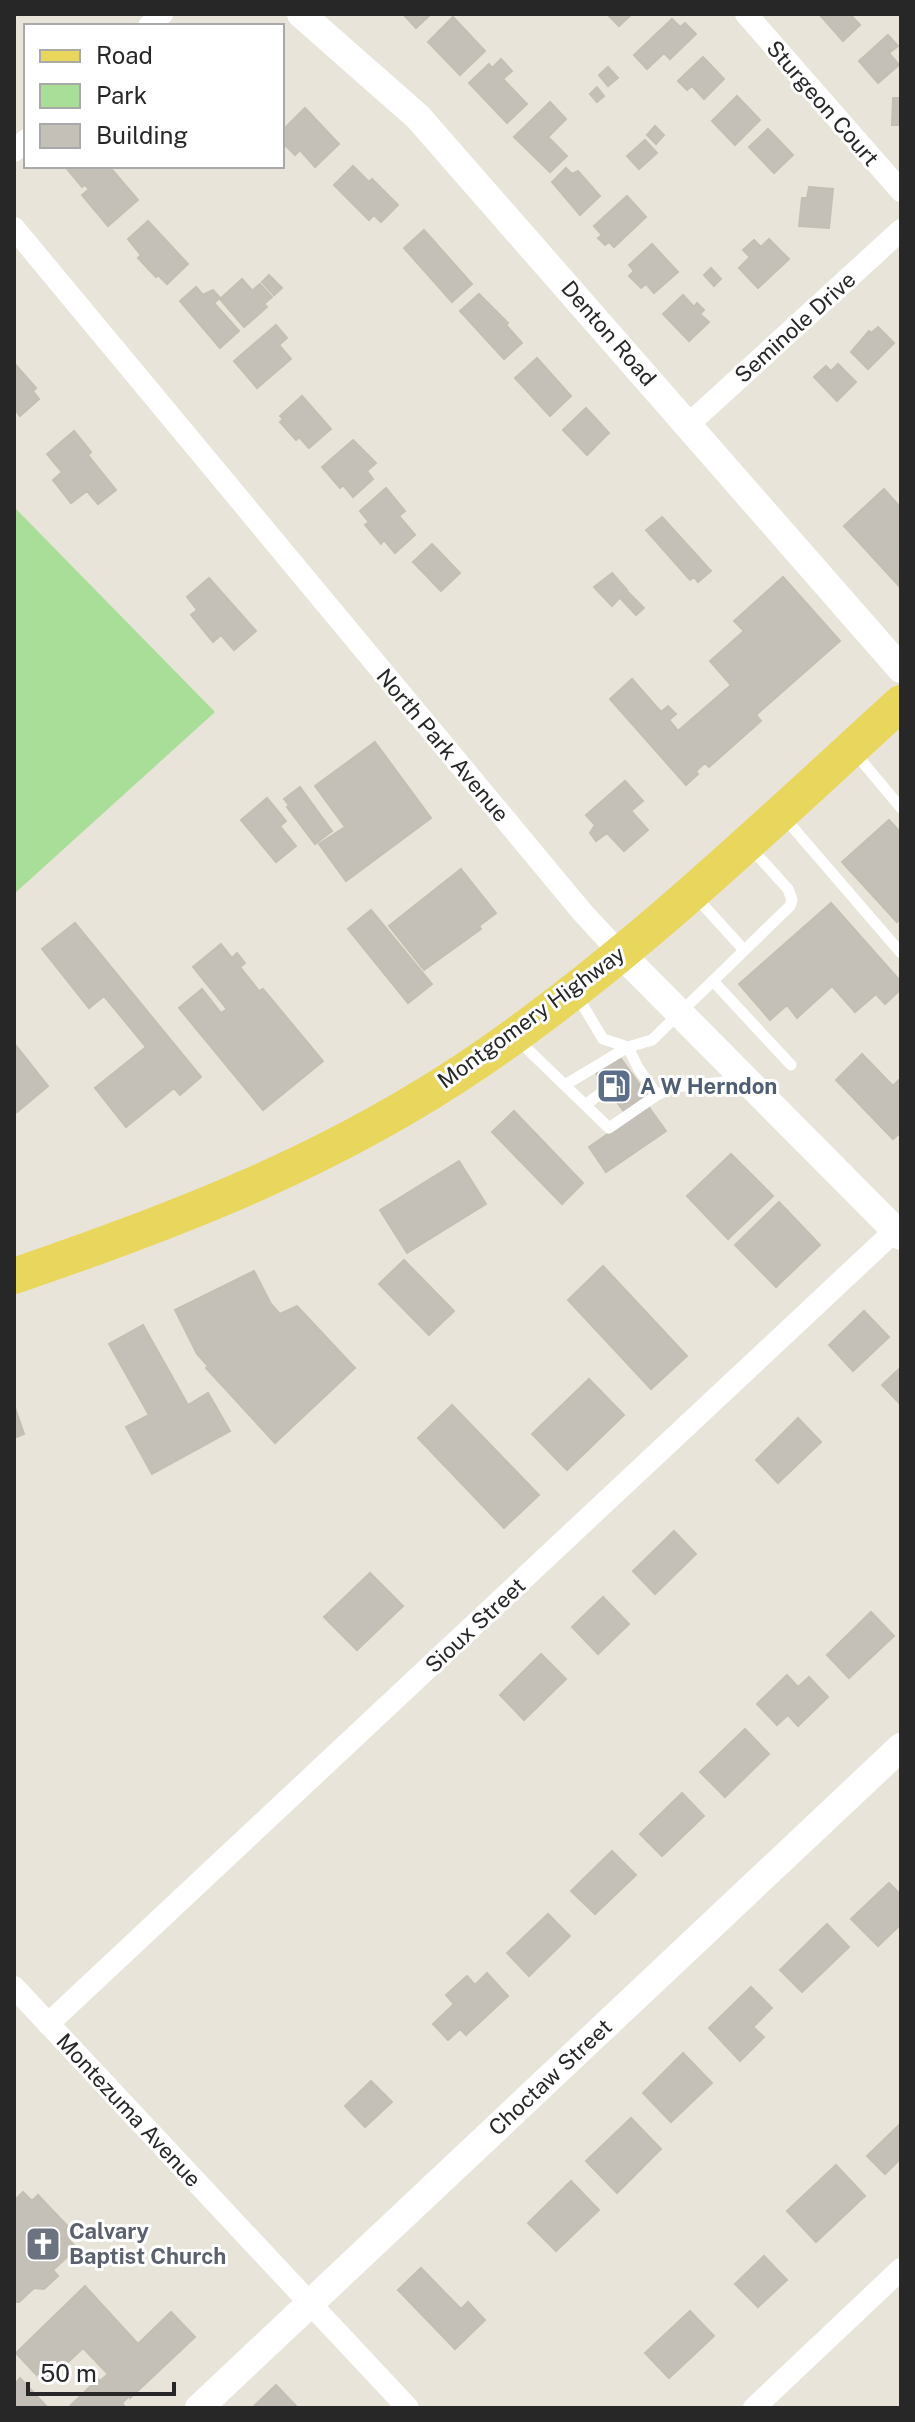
<svg xmlns="http://www.w3.org/2000/svg" width="915" height="2422" font-family="'Public Sans',sans-serif">
  <rect width="100%" height="100%" fill="#e9e4d9"/>
  <path fill="#a8de97" d="M 14,507 L 215,712 L 14,894 Z"/>
  <path fill="#c4c0b8" stroke="#c4bfb3" stroke-width="2" d="M 403,14 L 431,14 L 416,28 Z
    M 607,14 L 632,14 L 619,26 Z
    M 821,14 L 850,14 L 860,25 L 843,41 L 820,15 Z
    M 453,17 L 485,51 L 460,75 L 428,42 Z
    M 672,19 L 680,27 L 685,23 L 696,34 L 670,59 L 664,53 L 647,69 L 634,55 Z
    M 888,35 L 898,46 L 889,53 L 899,65 L 878,83 L 859,61 Z
    M 703,57 L 724,79 L 704,99 L 692,86 L 687,90 L 678,81 Z
    M 501,59 L 512,71 L 503,79 L 527,104 L 507,123 L 469,83 L 489,64 L 492,68 Z
    M 608,67 L 618,78 L 608,86 L 599,75 Z
    M 597,87 L 604,96 L 597,102 L 590,94 Z
    M 737,96 L 760,120 L 735,145 L 712,121 Z
    M 893,98 L 901,98 L 901,125 L 892,125 Z
    M 550,102 L 566,119 L 548,137 L 567,156 L 550,172 L 514,137 Z
    M 305,108 L 339,144 L 315,167 L 300,150 L 295,155 L 282,142 L 282,131 Z
    M 655,126 L 664,135 L 656,144 L 647,135 Z
    M 768,129 L 793,155 L 774,173 L 749,147 Z
    M 645,140 L 657,153 L 639,169 L 627,156 Z
    M 71,166 L 109,166 L 138,200 L 108,226 L 82,195 L 89,189 L 85,185 L 82,187 L 67,169 Z
    M 353,166 L 369,182 L 372,179 L 398,205 L 381,222 L 374,215 L 369,220 L 334,185 Z
    M 566,168 L 572,174 L 578,171 L 600,196 L 580,215 L 552,182 Z
    M 809,187 L 833,189 L 829,228 L 799,226 L 802,198 L 807,198 Z
    M 627,196 L 646,217 L 614,247 L 609,242 L 605,245 L 598,238 L 602,235 L 594,226 Z
    M 148,221 L 188,264 L 167,284 L 158,275 L 156,277 L 138,258 L 141,255 L 128,239 Z
    M 424,230 L 472,284 L 452,302 L 404,248 Z
    M 769,239 L 789,259 L 758,288 L 739,268 L 750,257 L 743,250 L 754,240 L 761,247 Z
    M 652,244 L 678,272 L 654,293 L 646,284 L 641,288 L 629,276 L 634,271 L 629,265 Z
    M 711,268 L 721,279 L 714,286 L 704,275 Z
    M 269,275 L 282,288 L 274,295 L 262,282 Z
    M 242,279 L 267,307 L 244,327 L 220,299 Z
    M 260,284 L 272,297 L 265,303 L 253,290 Z
    M 196,287 L 203,295 L 213,290 L 220,298 L 214,303 L 239,331 L 220,348 L 180,301 Z
    M 479,294 L 508,323 L 506,325 L 522,343 L 504,359 L 460,311 Z
    M 683,295 L 694,307 L 697,303 L 704,310 L 700,314 L 709,322 L 689,341 L 663,314 Z
    M 276,325 L 287,338 L 279,345 L 291,359 L 257,388 L 234,361 Z
    M 878,327 L 894,343 L 868,369 L 851,352 L 869,331 L 871,333 Z
    M 537,358 L 571,396 L 550,416 L 515,378 Z
    M 14,363 L 36,388 L 33,391 L 39,399 L 20,416 L 16,411 L 14,413 Z
    M 838,364 L 856,382 L 837,401 L 814,377 L 826,366 L 831,371 Z
    M 302,396 L 331,429 L 309,448 L 299,437 L 296,440 L 280,422 L 283,419 L 280,416 Z
    M 586,408 L 609,433 L 587,455 L 563,430 Z
    M 74,431 L 91,452 L 88,455 L 116,490 L 98,504 L 87,491 L 71,503 L 53,480 L 62,472 L 47,454 Z
    M 353,440 L 376,463 L 367,471 L 373,479 L 353,497 L 343,485 L 340,488 L 322,467 Z
    M 386,488 L 405,511 L 399,516 L 415,535 L 395,553 L 384,540 L 381,544 L 365,525 L 369,522 L 360,511 Z
    M 884,489 L 901,508 L 899,586 L 844,526 Z
    M 662,517 L 711,571 L 698,582 L 694,577 L 690,580 L 646,530 Z
    M 432,544 L 460,573 L 441,591 L 413,562 Z
    M 612,573 L 627,590 L 612,606 L 594,587 Z
    M 783,577 L 840,641 L 756,715 L 761,721 L 709,767 L 705,763 L 696,771 L 698,774 L 686,785 L 610,699 L 632,679 L 661,712 L 668,706 L 676,714 L 669,720 L 678,731 L 731,685 L 710,661 L 744,631 L 734,621 Z
    M 209,578 L 256,631 L 234,650 L 221,635 L 213,642 L 191,615 L 197,610 L 187,597 Z
    M 628,592 L 644,608 L 636,615 L 621,599 Z
    M 375,742 L 431,818 L 346,881 L 319,844 L 345,827 L 315,786 Z
    M 625,781 L 643,801 L 631,811 L 648,830 L 624,851 L 607,833 L 596,841 L 590,833 L 595,825 L 586,815 Z
    M 300,787 L 332,831 L 315,844 L 287,807 L 289,805 L 284,799 Z
    M 267,798 L 286,821 L 280,826 L 296,846 L 276,862 L 241,820 Z
    M 889,820 L 901,833 L 901,918 L 897,922 L 842,862 Z
    M 461,869 L 496,913 L 479,926 L 481,929 L 424,970 L 389,926 Z
    M 831,903 L 901,982 L 901,989 L 885,1004 L 876,994 L 855,1012 L 832,986 L 797,1018 L 787,1005 L 770,1020 L 739,984 Z
    M 371,910 L 432,984 L 408,1003 L 348,929 Z
    M 75,923 L 201,1077 L 180,1095 L 174,1088 L 126,1127 L 95,1088 L 146,1047 L 104,996 L 89,1008 L 42,949 Z
    M 221,944 L 232,958 L 237,953 L 245,963 L 240,967 L 259,991 L 263,989 L 323,1061 L 263,1110 L 179,1008 L 202,989 L 221,1013 L 227,1009 L 193,967 Z
    M 14,1043 L 48,1086 L 17,1112 L 14,1108 Z
    M 862,1054 L 893,1086 L 901,1078 L 901,1132 L 893,1139 L 836,1080 Z
    M 619,1056 L 648,1096 L 625,1113 L 596,1073 Z
    M 648,1106 L 666,1131 L 606,1172 L 589,1147 Z
    M 514,1111 L 583,1183 L 562,1204 L 492,1132 Z
    M 731,1154 L 773,1196 L 728,1239 L 687,1196 Z
    M 459,1161 L 486,1204 L 407,1253 L 380,1210 Z
    M 779,1202 L 820,1245 L 776,1287 L 735,1245 Z
    M 404,1260 L 454,1311 L 429,1335 L 379,1284 Z
    M 603,1266 L 687,1356 L 651,1389 L 568,1300 Z
    M 254,1271 L 271,1304 L 280,1314 L 297,1306 L 355,1368 L 275,1443 L 206,1368 L 208,1366 L 197,1354 L 175,1310 Z
    M 864,1311 L 889,1337 L 853,1371 L 829,1345 Z
    M 143,1325 L 188,1405 L 208,1393 L 230,1431 L 152,1474 L 126,1427 L 149,1415 L 109,1344 Z
    M 901,1367 L 901,1405 L 882,1385 Z
    M 589,1379 L 624,1415 L 567,1470 L 532,1434 Z
    M 14,1405 L 24,1434 L 14,1438 Z
    M 452,1405 L 539,1495 L 504,1528 L 418,1438 Z
    M 798,1418 L 821,1442 L 778,1483 L 756,1460 Z
    M 674,1531 L 696,1554 L 655,1594 L 633,1571 Z
    M 370,1573 L 403,1606 L 357,1650 L 324,1617 Z
    M 603,1597 L 629,1624 L 598,1654 L 572,1627 Z
    M 871,1612 L 894,1636 L 849,1678 L 827,1655 Z
    M 541,1654 L 566,1679 L 524,1720 L 500,1695 Z
    M 787,1675 L 798,1687 L 809,1677 L 828,1697 L 798,1726 L 788,1715 L 777,1725 L 757,1704 Z
    M 745,1729 L 769,1754 L 725,1797 L 700,1772 Z
    M 682,1793 L 704,1816 L 662,1856 L 640,1834 Z
    M 612,1851 L 636,1875 L 595,1914 L 571,1891 Z
    M 889,1883 L 901,1895 L 901,1924 L 878,1946 L 851,1919 Z
    M 548,1914 L 570,1936 L 529,1976 L 507,1953 Z
    M 827,1924 L 849,1947 L 802,1992 L 780,1970 Z
    M 487,1973 L 508,1996 L 466,2035 L 460,2029 L 448,2040 L 433,2024 L 454,2004 L 446,1995 L 467,1976 L 475,1985 Z
    M 751,1987 L 772,2008 L 753,2027 L 764,2037 L 740,2061 L 709,2028 Z
    M 683,2053 L 712,2083 L 671,2122 L 643,2093 Z
    M 371,2081 L 392,2102 L 365,2127 L 345,2106 Z
    M 631,2118 L 661,2149 L 617,2193 L 586,2161 Z
    M 901,2123 L 901,2158 L 885,2174 L 867,2156 Z
    M 836,2165 L 865,2196 L 816,2242 L 787,2211 Z
    M 571,2181 L 599,2210 L 556,2251 L 528,2223 Z
    M 23,2192 L 32,2201 L 38,2195 L 75,2234 L 69,2240 L 77,2248 L 53,2270 L 58,2276 L 44,2289 L 34,2288 L 19,2302 L 14,2302 L 14,2201 Z
    M 764,2256 L 787,2280 L 758,2307 L 735,2284 Z
    M 421,2268 L 461,2309 L 468,2302 L 485,2320 L 455,2349 L 398,2290 Z
    M 85,2286 L 138,2344 L 171,2312 L 195,2337 L 130,2398 L 129,2396 L 122,2403 L 124,2406 L 121,2408 L 68,2408 L 98,2379 L 100,2381 L 108,2374 L 83,2348 L 45,2384 L 16,2353 Z
    M 690,2311 L 714,2336 L 669,2378 L 645,2353 Z
    M 20,2378 L 48,2408 L 14,2408 L 14,2381 L 16,2383 Z
    M 276,2385 L 298,2408 L 252,2408 Z"/>
  <g fill="none" stroke-linecap="round" stroke-linejoin="round">
    <path stroke="#fff" stroke-width="11" d="M 855,753 L 901,808
      M 783,816 L 901,953
      M 695,896 L 743,949
      M 714,982 L 791,1065
      M 576,994 L 603,1039 L 628,1047 L 652,1040 L 790,906 L 792,900 L 788,889 L 750,847
      M 517,1039 L 609,1128 L 657,1095 L 674,1087 L 744,1080
      M 565,1085 L 628,1047 L 638,1068 L 657,1095
      M 585,1105 L 607,1089"/>
    <path stroke="#fff" stroke-width="22" d="M 746,14 L 901,191
      M 149,26 L 162,14
      M 14,151 L 26,140
      M 14,228 L 583,913 L 621,954
      M 689,424 L 901,230
      M 14,1987 L 408,2408
      M 48,2024 L 901,1225
      M 754,2408 L 901,2269"/>
    <path stroke="#fff" stroke-width="28" d="M 301,14 L 418,117 L 901,669
      M 621,954 L 901,1236
      M 199,2408 L 901,1747"/>
    <path stroke="#e9d65d" stroke-width="36" d="M 14,1276 C 181,1219 336,1159 483,1058 C 634,954 766,826 901,703"/>
  </g>
  <defs>
    <symbol id="fuel-square" viewBox="-11 -11 22 22"><rect x="-9" y="-9" width="18" height="18" rx="4" fill="#5c6f8a" stroke="#fff"/><path d="M-5.5-6h7V0h2V4h1.3V-2.5L3-4.5l.8-.8L6-3V5H2.5V1h-1V6h-7ZM-4.2-4.7v3.2H.2V-4.7Z" fill="#fff"/></symbol>
    <symbol id="church-square" viewBox="-11 -11 22 22"><rect x="-9" y="-9" width="18" height="18" rx="4" fill="#6b7280" stroke="#fff"/><path d="M-1.2-6h2.4v3.5h3.3v2.4h-3.3V6h-2.4V-.1h-3.3v-2.4h3.3Z" fill="#fff"/></symbol>
  </defs>
  <g fill-rule="evenodd">
    <use href="#fuel-square" x="594" y="1066" width="40" height="40"/>
    <use href="#church-square" x="23" y="2224" width="40" height="40"/>
  </g>
  <g text-anchor="middle" stroke-width="6" stroke-linejoin="round" paint-order="stroke">
    <g font-size="22" fill="#272727" stroke="#fff">
      <text transform="translate(823 103) rotate(49)" y="8">Sturgeon Court</text>
      <text transform="translate(795 327) rotate(-42)" y="8">Seminole Drive</text>
      <text transform="translate(609 333) rotate(49)" y="8">Denton Road</text>
      <text transform="translate(443 745) rotate(50)" y="8">North Park Avenue</text>
      <text transform="translate(531 1017) rotate(-36)" y="8">Montgomery Highway</text>
      <text transform="translate(475 1625) rotate(-43)" y="8">Sioux Street</text>
      <text transform="translate(550 2077) rotate(-43)" y="8">Choctaw Street</text>
      <text transform="translate(129 2110) rotate(47)" y="8">Montezuma Avenue</text>
    </g>
    <g font-size="22" font-weight="bold" fill="#4e5e75" stroke="#fff" text-anchor="start">
      <text x="640" y="1094">A W Herndon</text>
    </g>
    <g font-size="22" font-weight="bold" fill="#5b616d" stroke="#fff" text-anchor="start">
      <text x="69" y="2239">Calvary<tspan x="69" dy="25">Baptist Church</tspan></text>
    </g>
  </g>
  <rect width="915" height="2422" fill="none" stroke="#272727" stroke-width="32"/>
  <rect x="24" y="24" width="260" height="144" fill="#ffffff" stroke="#a9a9a9" stroke-width="2"/>
  <rect x="40" y="50" width="40" height="12" fill="#e9d65d" stroke="#a9a9a9" stroke-width="2"/>
  <text x="96" y="64" font-size="24" fill="#272727">Road</text>
  <rect x="40" y="84" width="40" height="24" fill="#a8de97" stroke="#a9a9a9" stroke-width="2"/>
  <text x="96" y="104" font-size="24" fill="#272727">Park</text>
  <rect x="40" y="124" width="40" height="24" fill="#c4c0b8" stroke="#a9a9a9" stroke-width="2"/>
  <text x="96" y="144" font-size="24" fill="#272727">Building</text>
  <path d="M28 2382v12h146v-12" fill="none" stroke="#272727" stroke-width="4"/>
  <text x="40" y="2382" font-size="24" fill="#272727" stroke="#ffffff" stroke-width="6" paint-order="stroke">50 m</text>
</svg>
